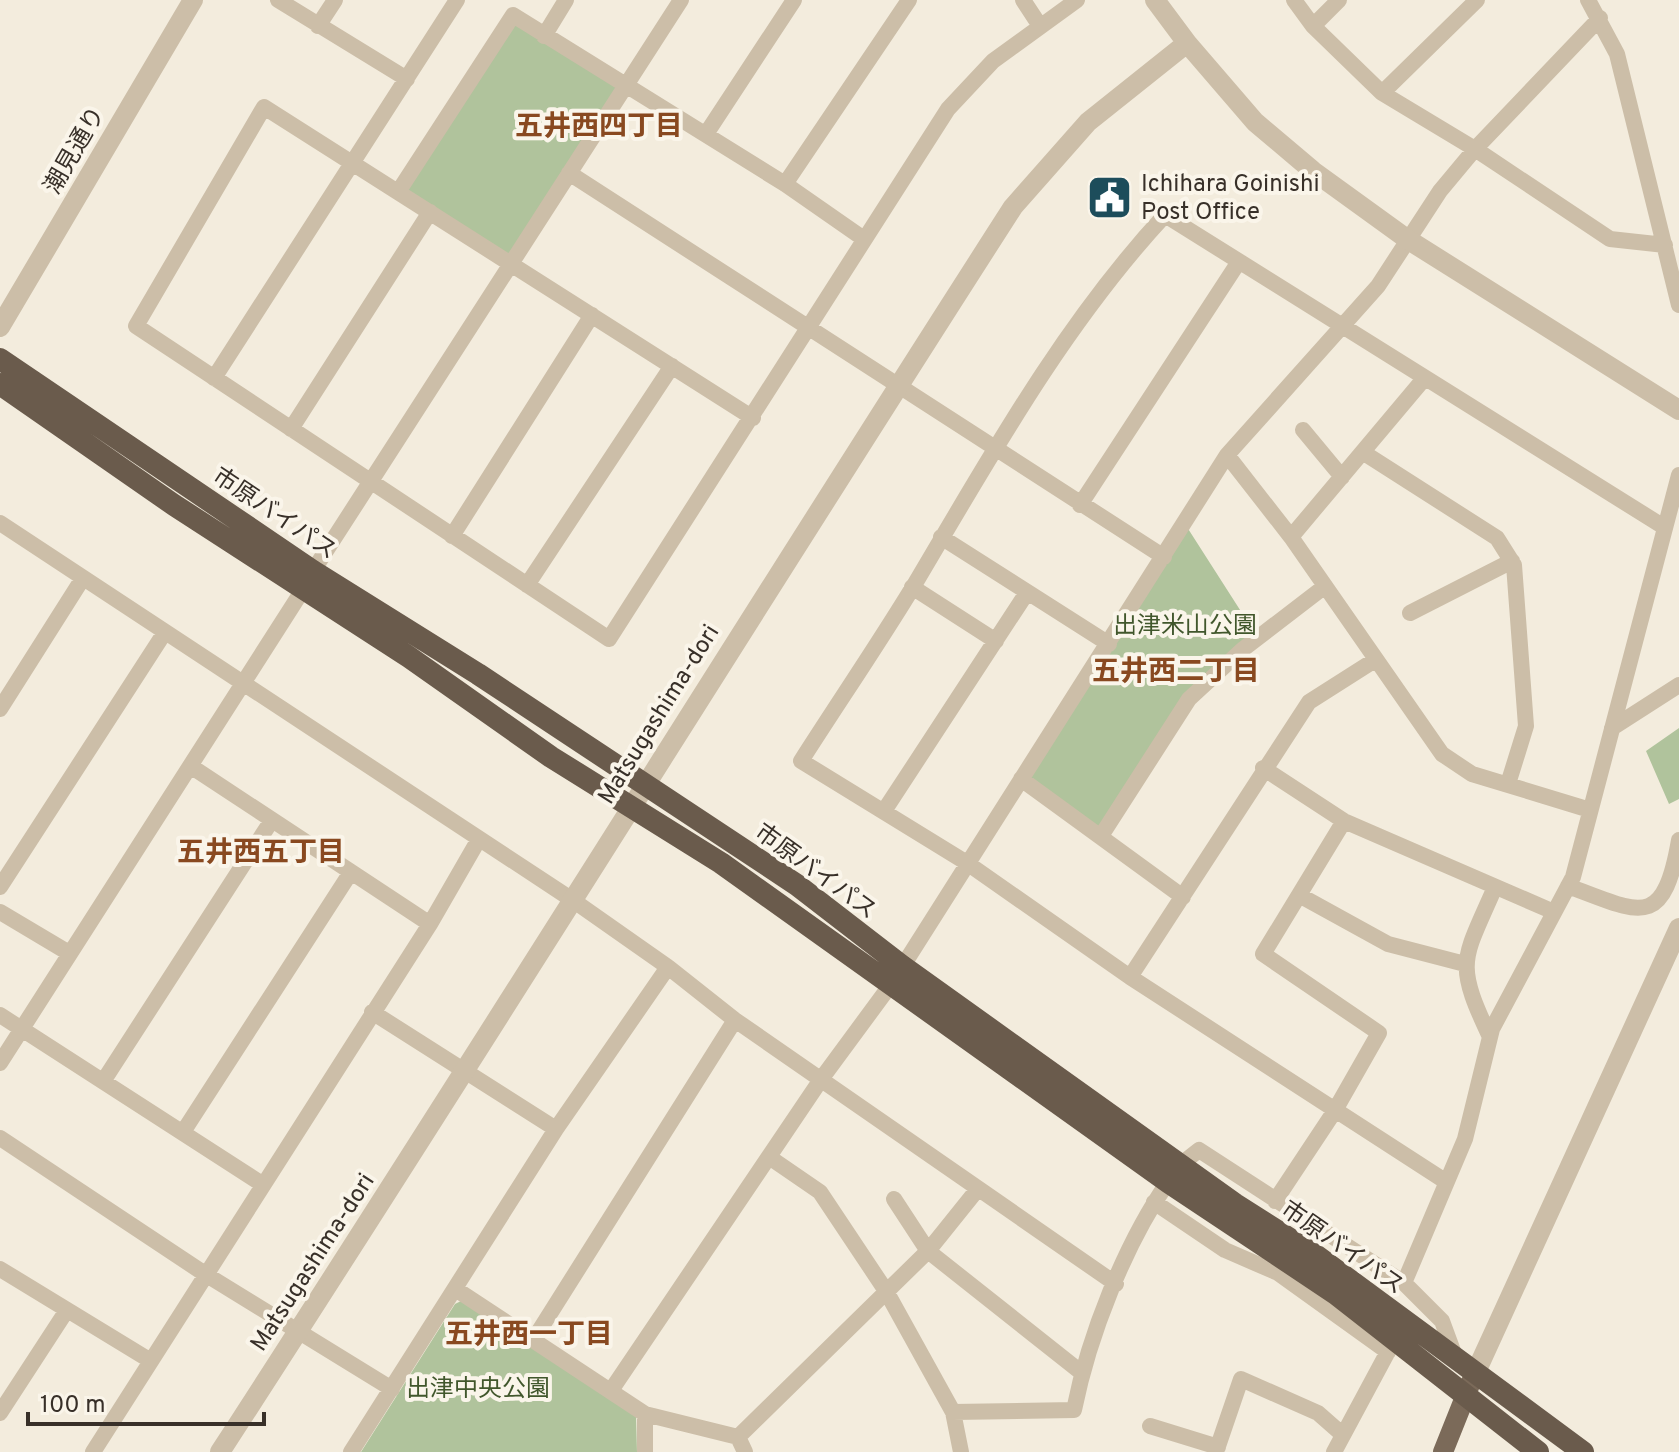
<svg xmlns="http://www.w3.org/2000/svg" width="1679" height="1452" font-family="Overpass,'Noto Sans JP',sans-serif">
  <rect width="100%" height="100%" fill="#f3ecdd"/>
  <path fill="#b0c39c" d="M 513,15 L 629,86 L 511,264 L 398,192 Z
    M 1185,524 L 1258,638 L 1213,673 L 1101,836 L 1021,779 Z
    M 1679,728 L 1679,799 L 1669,804 L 1646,751 Z
    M 463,1300 L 636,1415 L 637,1452 L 361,1452 L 455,1304 Z"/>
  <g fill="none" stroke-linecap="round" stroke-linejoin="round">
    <path stroke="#ccbea8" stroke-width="16" d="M 278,0 L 407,79
      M 1023,0 L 1040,26
      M 1294,0 L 1313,26 L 1382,93 L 1475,149 L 1610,239 L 1665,245
      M 1588,0 L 1617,54 L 1679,305
      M 318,26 L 335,0
      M 1313,26 L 1339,0
      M 544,36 L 566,0
      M 1382,93 L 1477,0
      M 706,134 L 794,0
      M 569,173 L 1164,557
      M 785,184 L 909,0
      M 398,192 L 513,15 L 785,184 L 864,239
      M 214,378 L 457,0
      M 753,418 L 264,107 L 136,326 L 609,639 L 948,109 L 993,61 L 1077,0
      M 291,429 L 430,212
      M 1303,430 L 1342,477
      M 1364,453 L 1497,538 L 1514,565 L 1526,726 L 1508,784
      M 1227,455 L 1291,537 L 1442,754 L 1472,774 L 1590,810
      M 1080,505 L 1238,263
      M 0,523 L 574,901 L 668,967 L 735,1020 L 1116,1284
      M 452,536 L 592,315
      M 941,537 L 1109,644
      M 1291,537 L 1423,380
      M 313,571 L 681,0
      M 527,585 L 672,366
      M 912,587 L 996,641
      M 1410,613 L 1512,561
      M 0,709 L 83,578
      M 1612,728 L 1679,685
      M 192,767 L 430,924
      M 1263,768 L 1344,821 L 1554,912
      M 1021,779 L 1183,897
      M 884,811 L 1026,594
      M 1101,836 L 1189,699 L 1242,650 L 1324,587
      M 1568,886 C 1639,912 1663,932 1679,840
      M 0,887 L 165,632
      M 1299,895 L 1388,944 L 1465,964
      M 0,912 L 69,953
      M 1130,977 L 1309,702 L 1375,660
      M 372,1012 L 556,1129
      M 0,1015 L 262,1184
      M 1490,1037 C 1454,961 1463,961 1495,887
      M 0,1063 L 304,588
      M 104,1080 L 272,820
      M 183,1132 L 351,872
      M 0,1138 L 205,1274 L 392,1389
      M 769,1157 L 820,1192 L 886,1291 L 953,1412 L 961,1452
      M 1180,1165 L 1199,1150 L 1404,1283 L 1442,1321 L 1456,1359
      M 1445,1181 L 1130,977 L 967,863 L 801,761 C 838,703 877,646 913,587 C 989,459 1063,325 1165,215 L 1664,527
      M 894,1199 L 928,1251 L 1082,1373
      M 1275,1201 L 1334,1112 L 1379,1033 L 1263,954 L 1344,821
      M 1154,1202 L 1225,1250 L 1278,1273 L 1388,1352
      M 0,1269 L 151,1361
      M 1404,1283 L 1465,1139 L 1492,1029 L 1573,877 L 1679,475
      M 457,1290 L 645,1414 L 738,1437
      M 534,1339 L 735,1020
      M 612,1389 L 822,1078 L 892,983 L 1227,455 L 1378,286 L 1440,191 L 1475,149 L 1600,18
      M 953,1412 L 1074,1410 C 1089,1335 1125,1244 1168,1182
      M 0,1413 L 67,1310
      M 645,1414 L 645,1452
      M 1150,1426 L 1218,1447
      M 93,1452 L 430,924 L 479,839
      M 351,1452 L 556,1129 L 668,967
      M 745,1452 L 738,1437 L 928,1251 L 977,1190
      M 1216,1452 L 1241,1379 L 1318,1413 L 1343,1435
      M 1334,1452 L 1392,1344"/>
    <path stroke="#ccbea8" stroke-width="20" d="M 1155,0 L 1187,43 L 1255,122 L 1313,171 L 1407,239 L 1679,410
      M 0,327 L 193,0
      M 1475,1374 L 1679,928
      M 220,1452 C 488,1039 747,621 1013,207 L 1088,122 L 1187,43"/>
    <path stroke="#7b6a59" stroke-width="20" d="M 1443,1452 L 1471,1382"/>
    <path stroke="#6a5b4c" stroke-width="22" d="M 0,359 L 313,571 L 478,674 L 797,885 L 902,966 L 1235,1204 L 1317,1256 L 1583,1452
      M 0,384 L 174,505 L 409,657 L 551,757 L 721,863 L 1168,1182 L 1336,1294 L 1538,1452"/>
  </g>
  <defs>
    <symbol id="civic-square" viewBox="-11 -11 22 22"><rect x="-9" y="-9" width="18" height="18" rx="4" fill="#1d4d5b" stroke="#faf5ea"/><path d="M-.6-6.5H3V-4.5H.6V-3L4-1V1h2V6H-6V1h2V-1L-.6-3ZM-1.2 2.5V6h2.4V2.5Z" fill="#fff"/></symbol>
  </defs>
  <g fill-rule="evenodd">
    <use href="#civic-square" x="1084" y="172" width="51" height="51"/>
  </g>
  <g text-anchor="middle" stroke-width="8" stroke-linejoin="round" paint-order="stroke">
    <g font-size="24" fill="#383029" stroke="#faf5ea">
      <text transform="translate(74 150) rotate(-60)" y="8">潮見通り</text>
      <text transform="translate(275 513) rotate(34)" y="8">市原バイパス</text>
      <text transform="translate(658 714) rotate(-58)" y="8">Matsugashima-dori</text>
      <text transform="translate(816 871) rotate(36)" y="8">市原バイパス</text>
      <text transform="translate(1343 1247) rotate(35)" y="8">市原バイパス</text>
      <text transform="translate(312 1262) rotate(-57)" y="8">Matsugashima-dori</text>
    </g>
    <g font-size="24" fill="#383029" stroke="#faf5ea" text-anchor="start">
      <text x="1141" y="191">Ichihara Goinishi<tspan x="1141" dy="28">Post Office</tspan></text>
    </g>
    <g font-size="24" fill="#41572c" stroke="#faf5ea">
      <text x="1185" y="633">出津米山公園</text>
      <text x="478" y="1396">出津中央公園</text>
    </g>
    <g font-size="28" font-weight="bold" fill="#894920" stroke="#faf5ea">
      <text x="599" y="135">五井西四丁目</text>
      <text x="1176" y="680">五井西二丁目</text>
      <text x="261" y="861">五井西五丁目</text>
      <text x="529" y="1343">五井西一丁目</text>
    </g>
  </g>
  <path d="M28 1412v12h236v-12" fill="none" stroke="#383029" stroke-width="4"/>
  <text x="40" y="1412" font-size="24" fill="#383029" stroke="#faf5ea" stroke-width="6" paint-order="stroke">100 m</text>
</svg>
